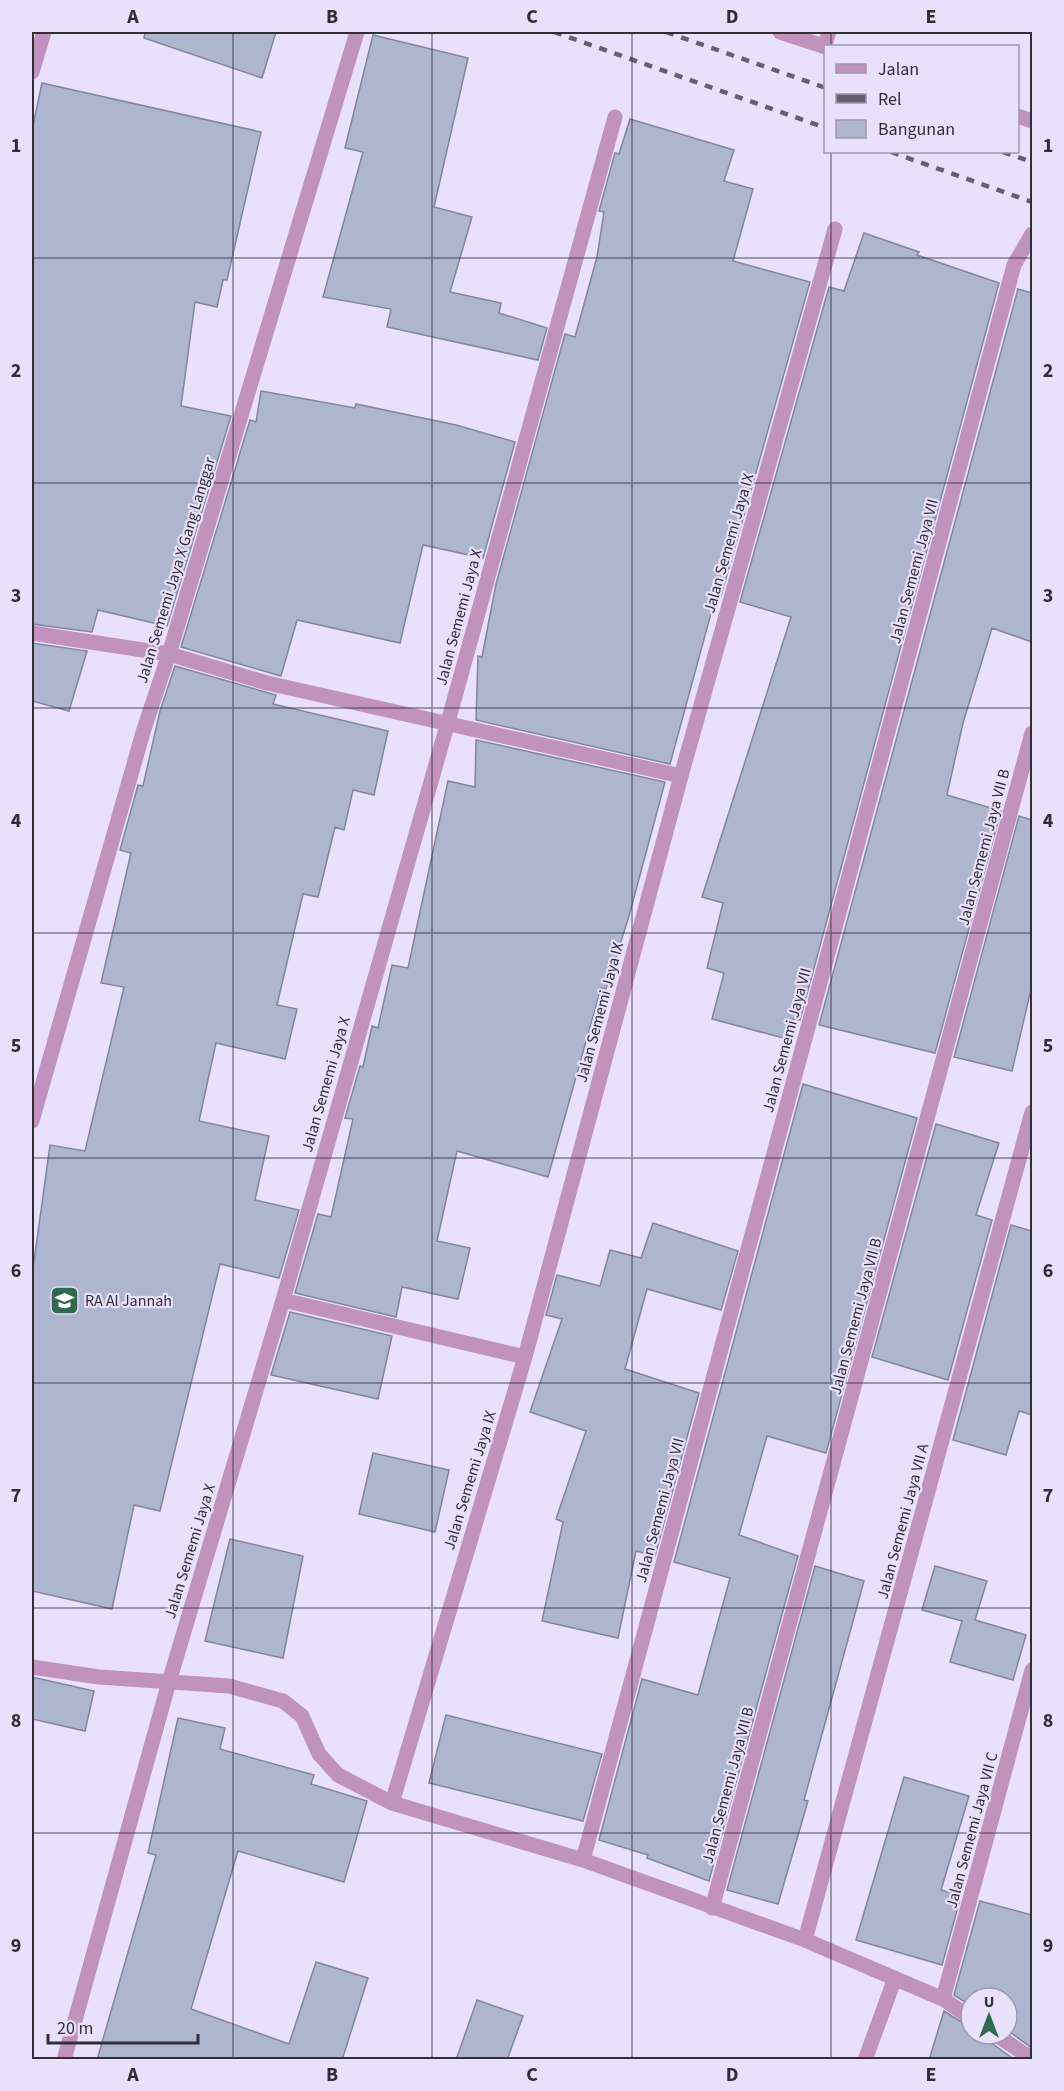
<svg xmlns="http://www.w3.org/2000/svg" width="1064" height="2091" font-family="'Source Sans 3',sans-serif">
  <rect width="100%" height="100%" fill="#e9e0fb"/>
  <path fill="#aeb5cf" stroke="#80869f" stroke-width="1.5" d="M 145,32 L 276,32 L 262,78 L 144,38 Z
    M 373,35 L 468,58 L 434,207 L 472,217 L 450,292 L 501,303 L 499,313 L 547,328 L 538,360 L 387,327 L 391,309 L 323,297 L 363,152 L 345,148 Z
    M 42,83 L 261,132 L 227,280 L 223,280 L 217,307 L 195,302 L 181,406 L 231,416 L 167,626 L 98,610 L 92,632 L 32,624 L 32,130 Z
    M 630,119 L 734,150 L 724,181 L 753,189 L 733,261 L 810,282 L 721,596 L 716,595 L 670,764 L 476,720 L 478,656 L 482,657 L 496,584 L 565,334 L 575,337 L 597,257 L 604,212 L 599,211 L 615,153 L 619,154 Z
    M 864,233 L 919,252 L 917,255 L 999,283 L 800,1020 L 792,1019 L 787,1039 L 712,1019 L 724,973 L 707,968 L 723,903 L 702,897 L 791,617 L 740,602 L 829,287 L 844,291 Z
    M 1018,289 L 1032,293 L 1032,642 L 992,628 L 963,723 L 947,795 L 1001,811 L 935,1053 L 819,1025 Z
    M 261,391 L 355,408 L 356,404 L 456,425 L 515,442 L 483,558 L 423,545 L 400,643 L 297,620 L 281,676 L 181,647 L 250,420 L 256,422 Z
    M 32,643 L 87,651 L 69,711 L 32,701 Z
    M 175,666 L 276,695 L 273,704 L 388,731 L 374,795 L 353,790 L 344,830 L 335,827 L 318,897 L 303,894 L 277,1005 L 297,1009 L 285,1059 L 216,1043 L 199,1121 L 269,1136 L 255,1200 L 299,1210 L 279,1278 L 220,1264 L 160,1511 L 134,1505 L 112,1609 L 32,1591 L 32,1276 L 50,1145 L 85,1151 L 124,987 L 101,983 L 131,853 L 120,850 L 138,785 L 143,786 L 160,711 Z
    M 476,740 L 665,782 L 629,916 L 606,989 L 601,988 L 548,1177 L 457,1151 L 437,1241 L 470,1248 L 458,1299 L 402,1287 L 396,1317 L 295,1293 L 318,1214 L 331,1217 L 353,1119 L 345,1118 L 360,1066 L 363,1067 L 372,1026 L 378,1028 L 392,965 L 408,968 L 448,781 L 475,787 Z
    M 1019,816 L 1032,820 L 1032,985 L 1012,1071 L 954,1057 Z
    M 803,1084 L 917,1118 L 826,1453 L 767,1436 L 739,1535 L 798,1556 L 709,1881 L 647,1858 L 648,1855 L 599,1840 L 642,1679 L 698,1695 L 730,1578 L 674,1562 Z
    M 936,1124 L 999,1143 L 976,1215 L 992,1220 L 948,1380 L 872,1357 Z
    M 653,1223 L 738,1251 L 721,1310 L 647,1289 L 625,1369 L 699,1393 L 655,1556 L 636,1551 L 618,1638 L 542,1621 L 563,1522 L 556,1519 L 586,1431 L 530,1412 L 562,1319 L 546,1315 L 557,1275 L 600,1286 L 610,1250 L 641,1258 Z
    M 1011,1225 L 1032,1231 L 1032,1415 L 1019,1411 L 1006,1455 L 953,1440 Z
    M 290,1312 L 392,1336 L 378,1399 L 271,1375 Z
    M 373,1453 L 449,1470 L 435,1532 L 359,1514 Z
    M 230,1539 L 303,1556 L 283,1658 L 205,1641 Z
    M 815,1566 L 864,1581 L 804,1800 L 808,1801 L 778,1904 L 727,1890 Z
    M 935,1566 L 987,1581 L 975,1620 L 1026,1635 L 1013,1680 L 950,1662 L 962,1621 L 922,1610 Z
    M 32,1677 L 94,1691 L 85,1731 L 32,1719 Z
    M 446,1715 L 602,1754 L 583,1821 L 429,1783 Z
    M 178,1718 L 225,1728 L 220,1749 L 314,1775 L 311,1784 L 367,1801 L 344,1882 L 238,1851 L 191,2009 L 289,2044 L 316,1962 L 368,1978 L 342,2060 L 97,2060 L 156,1855 L 148,1853 Z
    M 904,1777 L 969,1796 L 941,1890 L 961,1896 L 942,1965 L 856,1940 Z
    M 980,1901 L 1032,1915 L 1032,2048 L 1007,2030 L 1007,1998 L 971,1998 L 971,2006 L 954,1995 Z
    M 477,2000 L 523,2016 L 507,2060 L 456,2060 Z
    M 944,2011 L 971,2028 L 971,2034 L 985,2034 L 990,2042 L 1015,2060 L 929,2060 Z"/>
  <g fill="none" stroke-linecap="round" stroke-linejoin="round">
    <path stroke="#c192bc" stroke-width="15" d="M 780,32 L 826,47
      M 824,47 L 829,32
      M 32,72 L 44,32
      M 1018,116 L 1032,121
      M 32,633 L 169,654 L 267,683 L 681,776
      M 32,1121 L 144,729 L 169,654 L 357,32
      M 283,1300 L 525,1357
      M 32,1667 L 99,1677 L 229,1686 L 283,1701 L 302,1716 L 319,1754 L 338,1775 L 392,1803 L 583,1860 L 805,1940 L 943,1999 L 971,2018
      M 392,1803 L 525,1357 L 681,776 L 835,229
      M 583,1860 L 1014,265 L 1032,234
      M 712,1908 L 1032,733
      M 805,1940 L 1032,1112
      M 943,1999 L 1032,1670
      M 995,2034 L 1032,2059
      M 64,2060 L 169,1682 L 283,1300 L 448,722 L 615,117
      M 865,2060 L 895,1978"/>
    <path stroke="#65606f" stroke-width="4.5" stroke-dasharray="8 8" stroke-linecap="butt" d="M 554,32 L 826,128
      M 666,32 L 826,88
      M 891,152 L 1032,202
      M 1003,152 L 1032,162"/>
  </g>
  <path fill="none" stroke="#312e38" stroke-width="1.5" stroke-opacity="0.55" d="M 233,32 L 233,2060M 432,32 L 432,2060M 632,32 L 632,2060M 831,32 L 831,46M 831,152 L 831,2060M 32,258 L 1032,258M 32,483 L 1032,483M 32,708 L 1032,708M 32,933 L 1032,933M 32,1158 L 1032,1158M 32,1383 L 1032,1383M 32,1608 L 1032,1608M 32,1833 L 1032,1833"/>
  <defs>
    <symbol id="school-square" viewBox="-11 -11 22 22"><rect x="-9" y="-9" width="18" height="18" rx="4" fill="#306850" stroke="#e9e0fb"/><path d="M0-5L7-2L0 1L-7-2ZM-4 1L0 2.5L4 1V4Q0 6-4 4Z" fill="#fff"/></symbol>
  </defs>
  <g fill-rule="evenodd">
    <use href="#school-square" x="48" y="1284" width="33" height="33"/>
  </g>
  <g text-anchor="middle" stroke-width="4.5" stroke-linejoin="round" paint-order="stroke">
    <g font-size="16" fill="#312e38" stroke="#e9e0fb">
      <text transform="translate(728 543) rotate(-74)" y="6">Jalan Sememi Jaya IX</text>
      <text transform="translate(175 570) rotate(-73)" y="6">Jalan Sememi Jaya X Gang Langgar</text>
      <text transform="translate(913 571) rotate(-75)" y="6">Jalan Sememi Jaya VII</text>
      <text transform="translate(458 617) rotate(-75)" y="6">Jalan Sememi Jaya X</text>
      <text transform="translate(983 847) rotate(-75)" y="6">Jalan Sememi Jaya VII B</text>
      <text transform="translate(599 1012) rotate(-75)" y="6">Jalan Sememi Jaya IX</text>
      <text transform="translate(786 1040) rotate(-75)" y="6">Jalan Sememi Jaya VII</text>
      <text transform="translate(325 1084) rotate(-74)" y="6">Jalan Sememi Jaya X</text>
      <text transform="translate(855 1316) rotate(-75)" y="6">Jalan Sememi Jaya VII B</text>
      <text transform="translate(469 1480) rotate(-73)" y="6">Jalan Sememi Jaya IX</text>
      <text transform="translate(659 1510) rotate(-75)" y="6">Jalan Sememi Jaya VII</text>
      <text transform="translate(902 1521) rotate(-75)" y="6">Jalan Sememi Jaya VII A</text>
      <text transform="translate(189 1551) rotate(-73)" y="6">Jalan Sememi Jaya X</text>
      <text transform="translate(727 1785) rotate(-75)" y="6">Jalan Sememi Jaya VII B</text>
      <text transform="translate(971 1830) rotate(-75)" y="6">Jalan Sememi Jaya VII C</text>
    </g>
    <g font-size="16" fill="#312e38" stroke="#e9e0fb" text-anchor="start">
      <text x="85" y="1306">RA Al Jannah</text>
    </g>
  </g>
  <rect width="1064" height="2091" fill="none" stroke="#e9e0fb" stroke-width="66"/>
  <rect x="824" y="45" width="195" height="108" fill="#e9e0fb" stroke="#9f99ad" stroke-width="1.5"/>
  <rect x="836" y="64" width="30" height="9" fill="#c192bc" stroke="#9f99ad" stroke-width="1.5"/>
  <text x="878" y="75" font-size="18" fill="#312e38">Jalan</text>
  <rect x="836" y="94" width="30" height="9" fill="#65606f" stroke="#9f99ad" stroke-width="1.5"/>
  <text x="878" y="105" font-size="18" fill="#312e38">Rel</text>
  <rect x="836" y="120" width="30" height="18" fill="#aeb5cf" stroke="#9f99ad" stroke-width="1.5"/>
  <text x="878" y="135" font-size="18" fill="#312e38">Bangunan</text>
  <g transform="translate(989 2016)"><circle r="28" fill="#e9e0fb" stroke="#9f99ad" stroke-width="1.5"/>
  <path d="M0-4.5L10 22L0 15L-10 22Z" fill="#306850"/>
  <text y="-9" font-size="16" font-weight="bold" text-anchor="middle" fill="#312e38">U</text>
  </g>
  <path d="M48 2034v9h150v-9" fill="none" stroke="#312e38" stroke-width="3"/>
  <text x="57" y="2034" font-size="18" fill="#312e38" stroke="#e9e0fb" stroke-width="4.5" paint-order="stroke">20 m</text>
  <rect x="33" y="33" width="998" height="2025" fill="none" stroke="#312e38" stroke-width="2"/>
  <g font-size="20" text-anchor="middle" font-weight="bold" fill="#312e38">
    <text x="133" y="23">A</text>
    <text x="332" y="23">B</text>
    <text x="532" y="23">C</text>
    <text x="732" y="23">D</text>
    <text x="931" y="23">E</text>
    <text x="16" y="152">1</text>
    <text x="1048" y="152">1</text>
    <text x="16" y="377">2</text>
    <text x="1048" y="377">2</text>
    <text x="16" y="602">3</text>
    <text x="1048" y="602">3</text>
    <text x="16" y="827">4</text>
    <text x="1048" y="827">4</text>
    <text x="16" y="1052">5</text>
    <text x="1048" y="1052">5</text>
    <text x="16" y="1277">6</text>
    <text x="1048" y="1277">6</text>
    <text x="16" y="1502">7</text>
    <text x="1048" y="1502">7</text>
    <text x="16" y="1727">8</text>
    <text x="1048" y="1727">8</text>
    <text x="16" y="1952">9</text>
    <text x="1048" y="1952">9</text>
    <text x="133" y="2081">A</text>
    <text x="332" y="2081">B</text>
    <text x="532" y="2081">C</text>
    <text x="732" y="2081">D</text>
    <text x="931" y="2081">E</text>
  </g>
</svg>
